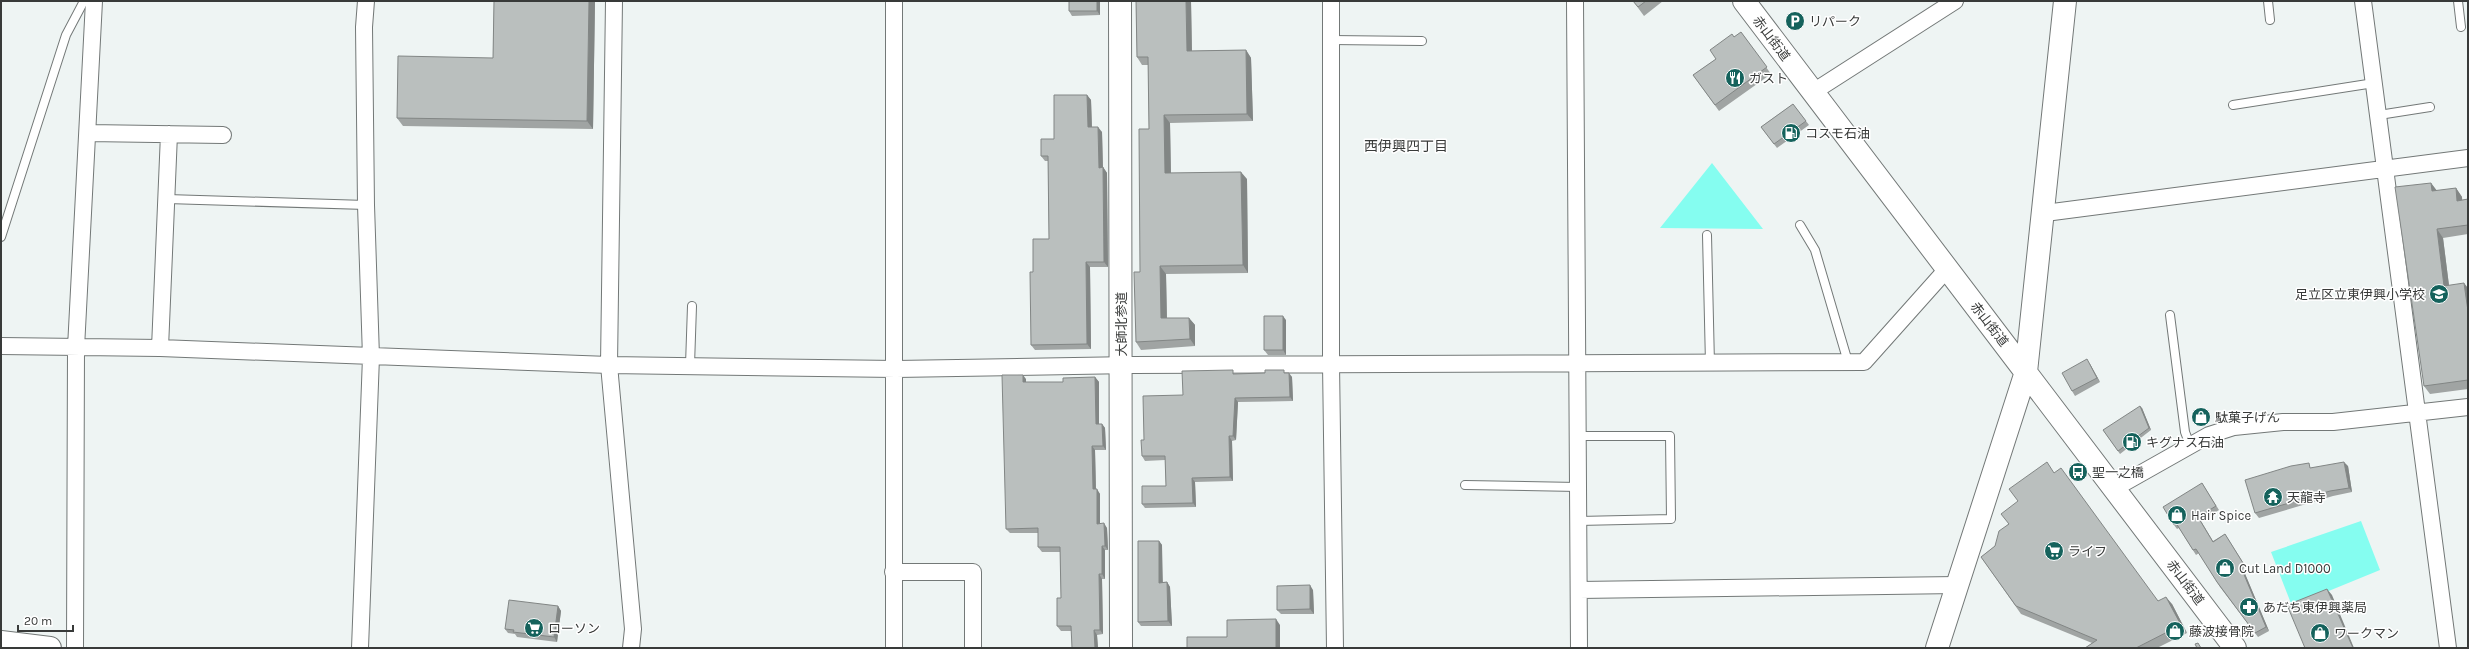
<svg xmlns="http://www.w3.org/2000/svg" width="2469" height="649" font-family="Karla,'Noto Sans JP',sans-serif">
  <rect width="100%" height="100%" fill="#eef4f3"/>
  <path fill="#85fdf0" d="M 1712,163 L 1763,229 L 1660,228 Z
    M 2361,521 L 2380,570 L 2292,606 L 2271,552 Z"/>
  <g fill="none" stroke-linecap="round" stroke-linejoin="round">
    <defs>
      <path id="lane" d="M 2268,1 L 2270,20
        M 2458,1 L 2461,27
        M 1331,40 L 1422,41
        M 2233,105 L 2374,83
        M 2379,115 L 2430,107
        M 167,199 L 366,205
        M 1800,225 L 1815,250 L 1848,362
        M 1707,235 L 1710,364
        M 1,237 L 66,35 L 84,1
        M 2170,315 L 2185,432 L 2190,445
        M 690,365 L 692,306
        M 1578,436 L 1670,436 L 1671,519 L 1578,521
        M 1465,485 L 1578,487"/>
      <path id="street" d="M 614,1 L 609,365 L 633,629 L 631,648
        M 1331,1 L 1331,364 L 1335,648
        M 1575,1 L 1579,648
        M 2363,1 L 2448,648
        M 1813,92 L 1955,1
        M 88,133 L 223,135
        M 2045,213 L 2468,158
        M 1,346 L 160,348 L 609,365 L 896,369 L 1132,365 L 1864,362 L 1947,269
        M 160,348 L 169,134
        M 2115,488 L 2209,435 L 2234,427 L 2283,422 L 2333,422 L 2468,407
        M 893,572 L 973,572 L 973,648
        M 1579,590 L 1958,585
        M 75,648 L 76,348 L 94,1
        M 360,648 L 371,357 L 366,205 L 364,27 L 366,1
        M 894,648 L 894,1"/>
      <path id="secondary" d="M 1120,1 L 1121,648
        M 1744,1 L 2235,648
        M 1,642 L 50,648
        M 1937,648 L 2026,372 L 2065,1"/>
    </defs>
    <use href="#lane" stroke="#737877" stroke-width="10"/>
    <use href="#street" stroke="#737877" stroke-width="18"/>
    <use href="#secondary" stroke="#737877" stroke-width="24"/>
    <use href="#lane" stroke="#fff" stroke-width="8"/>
    <use href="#street" stroke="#fff" stroke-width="16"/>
    <use href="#secondary" stroke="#fff" stroke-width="22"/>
  </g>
  <path fill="#a0a4a3" d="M 494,1 L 595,1 L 593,129 L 403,126 L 397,118 L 493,58 Z
    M 1069,1 L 1100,1 L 1100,15 L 1072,16 L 1069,11 Z
    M 1136,1 L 1191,1 L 1192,51 L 1246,50 L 1251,58 L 1253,121 L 1170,123 L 1171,173 L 1247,179 L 1248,273 L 1166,274 L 1167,318 L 1189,318 L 1195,325 L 1195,346 L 1141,350 L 1136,342 L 1140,272 L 1149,129 L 1148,65 L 1142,65 L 1137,57 Z
    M 1633,1 L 1663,1 L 1644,16 Z
    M 1741,32 L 1771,74 L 1719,111 L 1693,75 L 1716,59 L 1734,37 Z
    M 1087,95 L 1091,100 L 1092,127 L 1102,132 L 1103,167 L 1107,173 L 1108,267 L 1090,267 L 1091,349 L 1035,350 L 1031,345 L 1033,272 L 1049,239 L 1048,161 L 1045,161 L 1041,156 Z
    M 1793,104 L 1809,125 L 1777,148 L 1761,127 Z
    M 2431,183 L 2437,191 L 2456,188 L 2462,197 L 2462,200 L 2468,199 L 2468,234 L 2443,238 L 2449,285 L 2468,288 L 2468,389 L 2430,394 L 2424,386 Z
    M 1286,320 L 1286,355 L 1268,355 L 1264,350 Z
    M 2090,364 L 2100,382 L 2075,396 L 2072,391 Z
    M 1286,373 L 1292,377 L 1293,401 L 1238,402 L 1236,440 L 1232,441 L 1233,481 L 1195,482 L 1196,507 L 1145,508 L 1142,504 L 1166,486 L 1165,460 L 1145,461 L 1142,456 L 1144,440 L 1183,395 L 1236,374 Z
    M 1095,377 L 1099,382 L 1099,424 L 1102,424 L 1105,428 L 1106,450 L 1095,450 L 1096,489 L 1100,494 L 1100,524 L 1107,528 L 1108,550 L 1105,550 L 1105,579 L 1102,579 L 1103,634 L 1097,635 L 1098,648 L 1072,648 L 1072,631 L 1061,631 L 1057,626 L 1061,598 L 1060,552 L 1042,552 L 1038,547 L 1038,533 L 1010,533 L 1006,529 L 1026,379 L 1026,382 L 1063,382 Z
    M 2142,408 L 2151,430 L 2120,454 L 2103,430 Z
    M 2348,466 L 2352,492 L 2333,496 L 2259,518 L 2255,513 L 2312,468 Z
    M 2054,473 L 2158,601 L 2172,604 L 2187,633 L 2157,648 L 2085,648 L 2092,643 L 2021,614 L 1981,557 L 1995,546 L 2008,524 L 2018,502 Z
    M 2202,483 L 2219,510 L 2201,521 L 2213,541 L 2225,534 L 2246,567 L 2243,569 L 2269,631 L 2258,637 L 2220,587 L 2199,553 L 2196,555 L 2179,528 L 2177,529 L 2174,525 Z
    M 1159,541 L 1162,545 L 1162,582 L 1167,582 L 1170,587 L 1172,626 L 1141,626 L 1138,622 Z
    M 1313,590 L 1314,614 L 1281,614 L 1277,610 Z
    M 558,606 L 561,611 L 557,642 L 517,637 L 515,634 L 508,633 L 505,629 Z"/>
  <path fill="#828685" d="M 589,1 L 595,1 L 593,129 L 587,121 Z
    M 1097,1 L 1100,1 L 1100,15 L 1097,11 Z
    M 1186,1 L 1191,1 L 1192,59 L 1187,51 Z
    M 1246,50 L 1251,58 L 1253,121 L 1247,114 Z
    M 1087,95 L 1091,100 L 1092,132 L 1088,127 Z
    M 1164,115 L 1170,123 L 1171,181 L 1165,173 Z
    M 1098,127 L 1102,132 L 1103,173 L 1099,168 Z
    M 1103,167 L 1107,173 L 1108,267 L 1104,262 Z
    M 1241,172 L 1247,179 L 1248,273 L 1243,265 Z
    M 2431,183 L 2437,191 L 2432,191 Z
    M 2456,188 L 2462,197 L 2463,209 L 2457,201 Z
    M 2437,229 L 2443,238 L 2450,294 L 2444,286 Z
    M 1086,262 L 1090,267 L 1091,349 L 1087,344 Z
    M 1160,266 L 1166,274 L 1167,326 L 1161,318 Z
    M 2464,283 L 2468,288 L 2468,311 Z
    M 1283,316 L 1286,320 L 1286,355 L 1283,350 Z
    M 1189,318 L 1195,325 L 1195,346 L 1190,339 Z
    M 2087,359 L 2090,364 L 2100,382 L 2097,378 Z
    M 1289,373 L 1292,377 L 1293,401 L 1290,397 Z
    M 1023,375 L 1026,379 L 1026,387 L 1023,382 Z
    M 1095,377 L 1099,382 L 1099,428 L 1096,424 Z
    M 1235,398 L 1238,402 L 1236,440 L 1233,436 Z
    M 2140,406 L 2142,408 L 2151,430 L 2149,428 Z
    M 1102,424 L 1105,428 L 1106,450 L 1103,446 Z
    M 1229,436 L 1232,441 L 1233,481 L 1230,477 Z
    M 1092,446 L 1095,450 L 1096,494 L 1093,489 Z
    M 2344,462 L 2348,466 L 2352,492 L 2349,488 Z
    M 1192,478 L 1195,482 L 1196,507 L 1193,503 Z
    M 1097,489 L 1100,494 L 1100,528 L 1097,524 Z
    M 1104,523 L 1107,528 L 1108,550 L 1105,546 Z
    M 1159,541 L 1162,545 L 1163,587 L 1159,583 Z
    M 1102,546 L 1105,550 L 1105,579 L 1102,574 Z
    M 2240,565 L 2243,569 L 2269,631 L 2266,627 Z
    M 1099,574 L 1102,579 L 1103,634 L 1100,630 Z
    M 1167,582 L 1170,587 L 1172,626 L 1168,621 Z
    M 1310,585 L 1313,590 L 1314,614 L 1310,609 Z
    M 2327,589 L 2332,595 L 2354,648 L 2353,648 Z
    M 2166,597 L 2172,604 L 2187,633 L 2181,625 Z
    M 558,606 L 561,611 L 557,642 L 554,637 Z
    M 1276,619 L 1280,625 L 1280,648 L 1276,648 Z
    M 1094,630 L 1097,635 L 1098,648 L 1095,648 Z"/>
  <path fill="#babfbe" stroke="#828685" d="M 494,1 L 589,1 L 587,121 L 397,118 L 398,56 L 493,58 Z
    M 1069,1 L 1097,1 L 1097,11 L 1069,11 Z
    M 1136,1 L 1186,1 L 1187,51 L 1246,50 L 1247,114 L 1164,115 L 1165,173 L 1241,172 L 1243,265 L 1160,266 L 1161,318 L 1189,318 L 1190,339 L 1136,342 L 1134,272 L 1140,272 L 1139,129 L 1149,129 L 1148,57 L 1137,57 Z
    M 1633,1 L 1646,1 L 1638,7 Z
    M 1741,32 L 1767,67 L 1715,105 L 1693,75 L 1716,59 L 1710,50 L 1732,34 L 1734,37 Z
    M 1054,95 L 1087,95 L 1088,127 L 1098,127 L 1099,168 L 1103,167 L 1104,262 L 1086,262 L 1087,344 L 1031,345 L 1030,272 L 1033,272 L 1033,239 L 1049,239 L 1048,156 L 1041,156 L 1041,139 L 1054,139 Z
    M 1793,104 L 1806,121 L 1774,144 L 1761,127 Z
    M 2431,183 L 2432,191 L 2456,188 L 2457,201 L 2468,199 L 2468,225 L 2437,229 L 2444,286 L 2464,283 L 2468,311 L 2468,380 L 2424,386 L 2395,187 Z
    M 1264,316 L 1283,316 L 1283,350 L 1264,350 Z
    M 2087,359 L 2097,378 L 2072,391 L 2062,373 Z
    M 1233,370 L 1233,374 L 1265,373 L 1265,370 L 1284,370 L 1284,373 L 1289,373 L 1290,397 L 1235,398 L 1233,436 L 1229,436 L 1230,477 L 1192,478 L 1193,503 L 1142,504 L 1142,486 L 1166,486 L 1165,456 L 1142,456 L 1141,440 L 1144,440 L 1143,396 L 1183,395 L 1182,371 Z
    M 1002,375 L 1023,375 L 1023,382 L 1063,382 L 1063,378 L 1095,377 L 1096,424 L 1102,424 L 1103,446 L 1092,446 L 1093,489 L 1097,489 L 1097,524 L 1104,523 L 1105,546 L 1102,546 L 1102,574 L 1099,574 L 1100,630 L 1094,630 L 1095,648 L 1072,648 L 1071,626 L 1057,626 L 1057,598 L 1061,598 L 1060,547 L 1038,547 L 1038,528 L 1006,529 Z
    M 2140,406 L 2149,428 L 2118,451 L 2103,430 Z
    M 2047,462 L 2054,473 L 2061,468 L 2158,601 L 2166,597 L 2181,625 L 2136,648 L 2085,648 L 2097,640 L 2016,606 L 1981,557 L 1995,546 L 1999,531 L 2009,524 L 2001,514 L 2018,501 L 2009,489 Z
    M 2344,462 L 2349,488 L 2330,491 L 2255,513 L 2245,480 L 2291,466 L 2309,463 L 2310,468 Z
    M 2202,483 L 2216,506 L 2198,517 L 2213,542 L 2225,534 L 2243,563 L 2240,565 L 2266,627 L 2255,633 L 2217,582 L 2196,549 L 2193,550 L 2176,523 L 2174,525 L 2163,507 Z
    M 1138,541 L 1159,541 L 1159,583 L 1167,582 L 1168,621 L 1138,622 Z
    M 1310,585 L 1310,609 L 1277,610 L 1277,586 Z
    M 2327,589 L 2353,648 L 2305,648 L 2287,605 Z
    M 509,600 L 558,606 L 554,637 L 513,632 L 514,630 L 505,629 Z
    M 1276,619 L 1276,648 L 1187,648 L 1187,637 L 1227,637 L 1227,620 Z
    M 2198,643 L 2201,648 L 2197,648 L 2195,644 Z"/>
  <defs>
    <symbol id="parking-disc" viewBox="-11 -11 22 22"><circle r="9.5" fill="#15625c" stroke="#fff"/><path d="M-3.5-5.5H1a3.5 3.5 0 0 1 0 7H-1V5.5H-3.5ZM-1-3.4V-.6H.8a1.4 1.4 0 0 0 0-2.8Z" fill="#fff"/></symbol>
    <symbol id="restaurant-disc" viewBox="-11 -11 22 22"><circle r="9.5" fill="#15625c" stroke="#fff"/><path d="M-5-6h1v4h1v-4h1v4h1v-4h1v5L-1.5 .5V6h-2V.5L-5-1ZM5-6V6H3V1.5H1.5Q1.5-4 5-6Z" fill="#fff"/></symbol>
    <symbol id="fuel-disc" viewBox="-11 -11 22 22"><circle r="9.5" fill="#15625c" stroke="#fff"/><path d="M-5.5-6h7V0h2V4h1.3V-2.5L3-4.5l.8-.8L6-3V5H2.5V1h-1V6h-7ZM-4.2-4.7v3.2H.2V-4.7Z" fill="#fff"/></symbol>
    <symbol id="school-disc" viewBox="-11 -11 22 22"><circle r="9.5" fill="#15625c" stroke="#fff"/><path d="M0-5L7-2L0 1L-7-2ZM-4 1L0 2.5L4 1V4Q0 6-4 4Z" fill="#fff"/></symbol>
    <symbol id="shop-disc" viewBox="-11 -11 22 22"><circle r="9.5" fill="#15625c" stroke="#fff"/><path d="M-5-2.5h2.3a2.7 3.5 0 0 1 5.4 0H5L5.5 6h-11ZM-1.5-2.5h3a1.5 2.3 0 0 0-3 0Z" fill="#fff"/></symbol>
    <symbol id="bus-disc" viewBox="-11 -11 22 22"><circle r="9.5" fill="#15625c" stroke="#fff"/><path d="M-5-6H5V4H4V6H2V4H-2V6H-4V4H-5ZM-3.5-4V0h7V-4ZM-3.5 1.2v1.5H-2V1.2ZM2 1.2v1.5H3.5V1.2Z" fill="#fff"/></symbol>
    <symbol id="temple-disc" viewBox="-11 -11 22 22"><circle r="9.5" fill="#15625c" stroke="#fff"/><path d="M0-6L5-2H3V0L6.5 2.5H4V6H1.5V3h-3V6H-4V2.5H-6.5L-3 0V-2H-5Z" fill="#fff"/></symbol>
    <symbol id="supermarket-disc" viewBox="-11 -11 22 22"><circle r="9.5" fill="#15625c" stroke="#fff"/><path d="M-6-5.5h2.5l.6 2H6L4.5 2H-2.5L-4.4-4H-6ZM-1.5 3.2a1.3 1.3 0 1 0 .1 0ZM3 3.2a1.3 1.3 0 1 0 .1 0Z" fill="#fff"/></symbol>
    <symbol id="pharmacy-disc" viewBox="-11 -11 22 22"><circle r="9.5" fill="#15625c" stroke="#fff"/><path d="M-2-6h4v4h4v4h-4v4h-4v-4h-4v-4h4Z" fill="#fff"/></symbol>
  </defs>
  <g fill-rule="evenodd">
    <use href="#parking-disc" x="1784" y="10" width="22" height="22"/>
    <use href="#restaurant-disc" x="1724" y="67" width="22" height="22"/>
    <use href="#fuel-disc" x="1780" y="122" width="22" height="22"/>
    <use href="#school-disc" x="2428" y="283" width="22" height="22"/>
    <use href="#shop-disc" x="2190" y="406" width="22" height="22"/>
    <use href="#fuel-disc" x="2121" y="431" width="22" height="22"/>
    <use href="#bus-disc" x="2067" y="461" width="22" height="22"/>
    <use href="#temple-disc" x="2262" y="486" width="22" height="22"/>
    <use href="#shop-disc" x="2166" y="504" width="22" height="22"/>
    <use href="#supermarket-disc" x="2043" y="540" width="22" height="22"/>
    <use href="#shop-disc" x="2214" y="557" width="22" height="22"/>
    <use href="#pharmacy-disc" x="2238" y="596" width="22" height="22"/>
    <use href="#supermarket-disc" x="523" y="617" width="22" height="22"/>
    <use href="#shop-disc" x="2164" y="620" width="22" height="22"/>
    <use href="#shop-disc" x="2309" y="622" width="22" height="22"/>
  </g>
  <g text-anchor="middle" stroke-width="3" stroke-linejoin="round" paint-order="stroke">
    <g font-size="13" fill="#383a39" stroke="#fff" text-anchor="start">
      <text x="1809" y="26">リパーク</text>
      <text x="1749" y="83">ガスト</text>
      <text x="1805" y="138">コスモ石油</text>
      <text x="2425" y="299" text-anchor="end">足立区立東伊興小学校</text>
      <text x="2215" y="422">駄菓子げん</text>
      <text x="2146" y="447">キグナス石油</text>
      <text x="2092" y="477">聖一之橋</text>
      <text x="2287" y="502">天龍寺</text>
      <text x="2191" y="520">Hair Spice</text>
      <text x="2068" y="556">ライフ</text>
      <text x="2239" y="573">Cut Land D1000</text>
      <text x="2263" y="612">あだち東伊興薬局</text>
      <text x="548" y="633">ローソン</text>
      <text x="2189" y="636">藤波接骨院</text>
      <text x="2334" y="638">ワークマン</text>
    </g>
    <g font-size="13" fill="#383a39" stroke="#fff">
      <text transform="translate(1772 38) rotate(53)" y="5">赤山街道</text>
      <text transform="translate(1121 324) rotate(-90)" y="5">大師北参道</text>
      <text transform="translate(1990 324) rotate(52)" y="5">赤山街道</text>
      <text transform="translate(2186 582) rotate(53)" y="5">赤山街道</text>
    </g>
    <g font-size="14" fill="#383a39" stroke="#fff">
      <text x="1406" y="151">西伊興四丁目</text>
    </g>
  </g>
  <rect width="2469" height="649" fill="none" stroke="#383a39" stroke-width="4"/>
  <path d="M18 625v6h55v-6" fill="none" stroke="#383a39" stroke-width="2"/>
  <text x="24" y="625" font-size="12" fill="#383a39" stroke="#ffffff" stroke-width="3" paint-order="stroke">20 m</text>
</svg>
